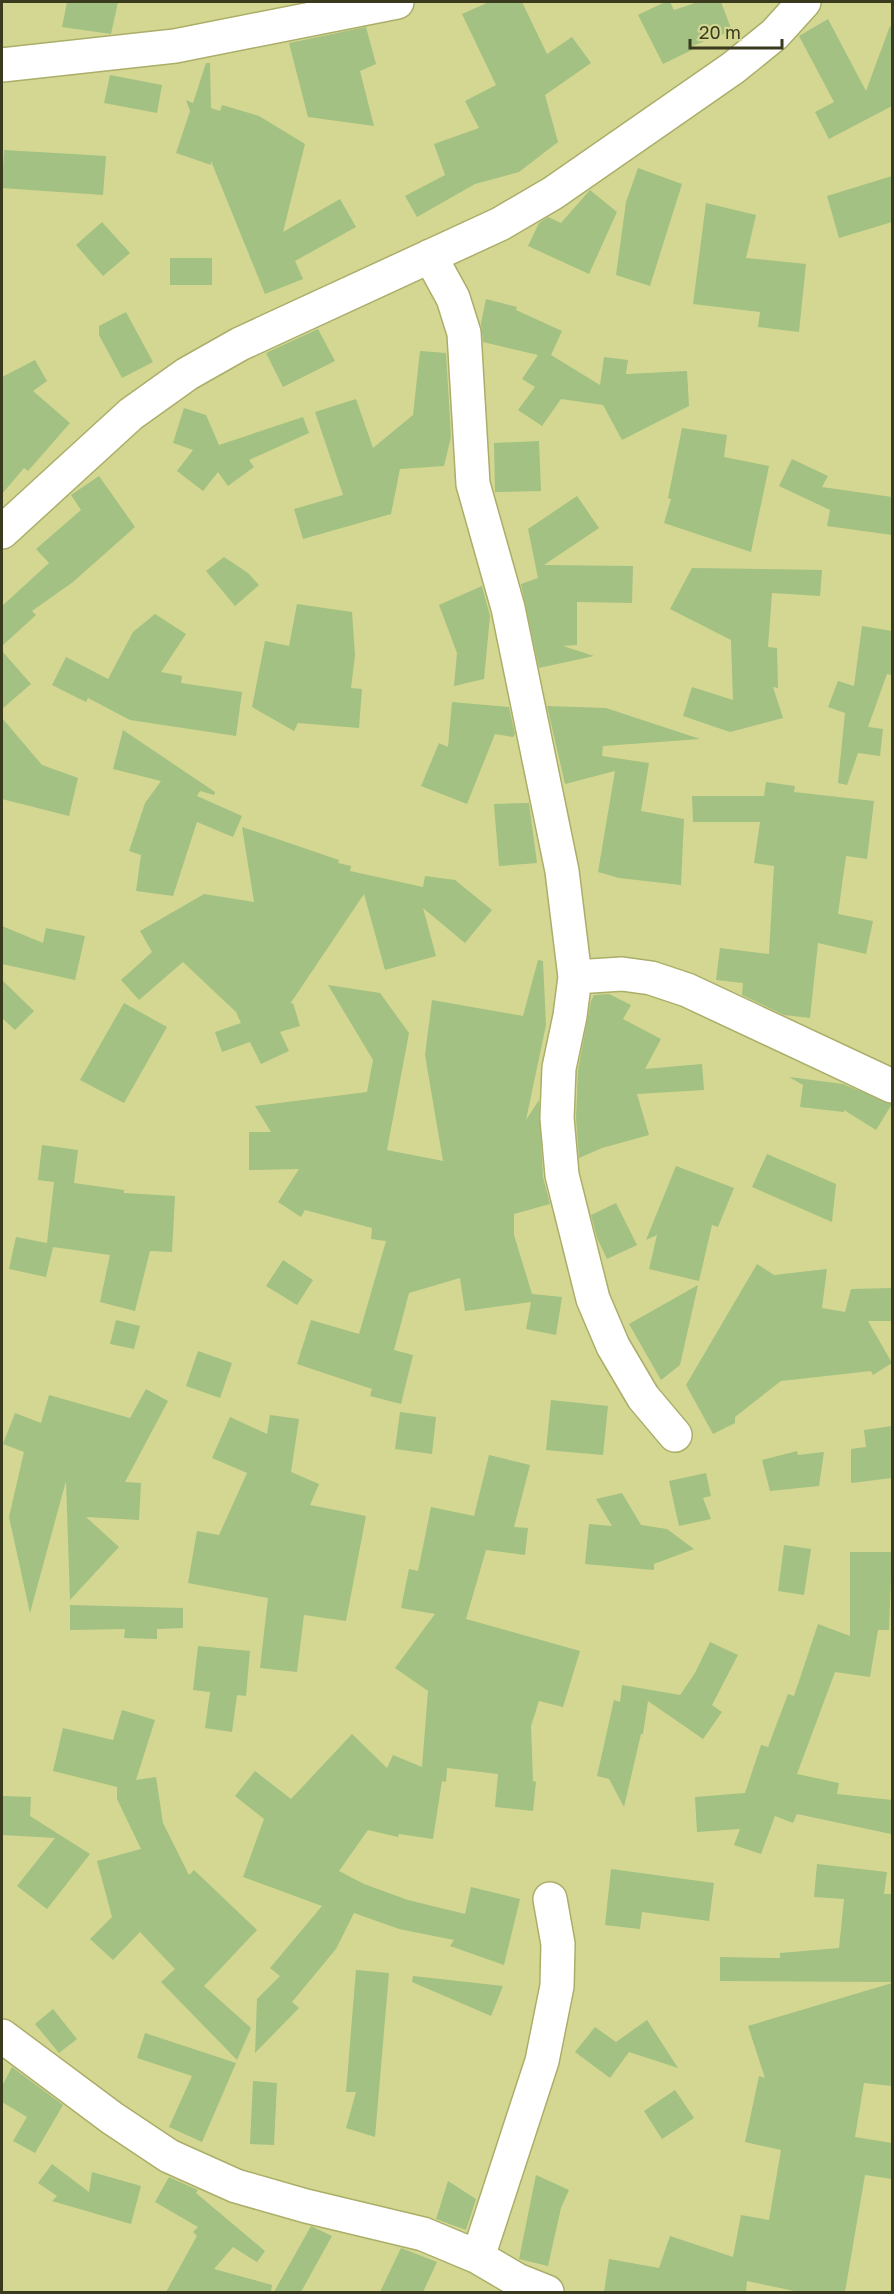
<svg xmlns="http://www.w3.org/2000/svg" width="894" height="2294" font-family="'Golos Text',sans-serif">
  <rect width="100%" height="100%" fill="#d4d791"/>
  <path fill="#a2c183" d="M 67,2 L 118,2 L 111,34 L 62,27 Z
    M 489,2 L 522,2 L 547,54 L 572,37 L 591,63 L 545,95 L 558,142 L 519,172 L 475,184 L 417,217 L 405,196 L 445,175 L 434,144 L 479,128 L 465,101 L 496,85 L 462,14 Z
    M 665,2 L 670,2 L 674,10 L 698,2 L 721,2 L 732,31 L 692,46 L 694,49 L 663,64 L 638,15 Z
    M 828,19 L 866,91 L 890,26 L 892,27 L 892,106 L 829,139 L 815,112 L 834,102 L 799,36 Z
    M 366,27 L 376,64 L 360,71 L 374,126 L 308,117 L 289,43 Z
    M 206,63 L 210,63 L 211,108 L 220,111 L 222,105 L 259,116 L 305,144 L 283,232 L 340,199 L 356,227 L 295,261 L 303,279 L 265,294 L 211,161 L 211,165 L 176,153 L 190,111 L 186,100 L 193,103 Z
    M 110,75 L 162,85 L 157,113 L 104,103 Z
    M 4,150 L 106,156 L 103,195 L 2,188 Z
    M 638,168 L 682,184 L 650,286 L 616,275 L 626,202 Z
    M 892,176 L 892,222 L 839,238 L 827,196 Z
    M 590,190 L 617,212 L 589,274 L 528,246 L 539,223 L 548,217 L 561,223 Z
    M 706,203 L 756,215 L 746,258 L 806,264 L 799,332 L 758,327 L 760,312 L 693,304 Z
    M 102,222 L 130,253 L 103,276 L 76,245 Z
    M 170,258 L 212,258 L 212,285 L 170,285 Z
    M 486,299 L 517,307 L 516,310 L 562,331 L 551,355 L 600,385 L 604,357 L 628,360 L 626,374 L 687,371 L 689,406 L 622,440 L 603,405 L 561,399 L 542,426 L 518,410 L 535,387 L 522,379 L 538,355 L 483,342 L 481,323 Z
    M 126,312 L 153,362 L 122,378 L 99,335 L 99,326 Z
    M 318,329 L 335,361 L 283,387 L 266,353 Z
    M 420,351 L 446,353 L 451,437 L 444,466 L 400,469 L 391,514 L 303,539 L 294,509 L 343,495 L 315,412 L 356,399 L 373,448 L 413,415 Z
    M 35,360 L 47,381 L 33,391 L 70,423 L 28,471 L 24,468 L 2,494 L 2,377 Z
    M 184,408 L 206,415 L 219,445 L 303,417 L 309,433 L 249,460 L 254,467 L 228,486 L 218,472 L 203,491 L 177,471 L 193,450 L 173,443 Z
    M 682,428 L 727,435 L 724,457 L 769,466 L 751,552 L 664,523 L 671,499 L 668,498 Z
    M 539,441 L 541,491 L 495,492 L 494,443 Z
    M 792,459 L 828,476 L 822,487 L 892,497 L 892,535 L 827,526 L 830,510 L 779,486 Z
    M 99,476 L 135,527 L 73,582 L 32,611 L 36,615 L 2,646 L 2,606 L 49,563 L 36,549 L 81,510 L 71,495 Z
    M 577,496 L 599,528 L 544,565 L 633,566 L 632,603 L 577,602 L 577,645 L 563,646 L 594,656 L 539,668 L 521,584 L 538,578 L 528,529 Z
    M 224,557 L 248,573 L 259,585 L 235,606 L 206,571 Z
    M 692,568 L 822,570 L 820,596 L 772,593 L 768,647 L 777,648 L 778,688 L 773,687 L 783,718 L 730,732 L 683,716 L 692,687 L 733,700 L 731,640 L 670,609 Z
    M 482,586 L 490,616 L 484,679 L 454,686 L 457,653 L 439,605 Z
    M 297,604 L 352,612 L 355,655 L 351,688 L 362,689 L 359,728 L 298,723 L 294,731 L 252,707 L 265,641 L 289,646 Z
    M 155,614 L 186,634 L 161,672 L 182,676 L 181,683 L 242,692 L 236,736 L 130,720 L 88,698 L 86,702 L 52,685 L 66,657 L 108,679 L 133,632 Z
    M 862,626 L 892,631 L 892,675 L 887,674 L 868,727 L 883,729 L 880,756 L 858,753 L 847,785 L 838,783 L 845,713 L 828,707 L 838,681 L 854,686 Z
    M 2,651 L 31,684 L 2,709 Z
    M 452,702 L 509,707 L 515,734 L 513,737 L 495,734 L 467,804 L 421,786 L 439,743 L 448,747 Z
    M 547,706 L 606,708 L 700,739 L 603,746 L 602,756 L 649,763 L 641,811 L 684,819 L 681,885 L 619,878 L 598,872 L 615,771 L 565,784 Z
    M 2,718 L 42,765 L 78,778 L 69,816 L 2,799 Z
    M 123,730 L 215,792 L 214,795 L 200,791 L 197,796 L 242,816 L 233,837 L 197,822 L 173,896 L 136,891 L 141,855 L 129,851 L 145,803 L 161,781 L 113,769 Z
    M 766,782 L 795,786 L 794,792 L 874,801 L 867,859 L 846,856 L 838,914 L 873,921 L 866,954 L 818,943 L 810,1018 L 784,1015 L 742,995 L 743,983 L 716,980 L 720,948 L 769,954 L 774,866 L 754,863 L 760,822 L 693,822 L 692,796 L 764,796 Z
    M 529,803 L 537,863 L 499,866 L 494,804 Z
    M 242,827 L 339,860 L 338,863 L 351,866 L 350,871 L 423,887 L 425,876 L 455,880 L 492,910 L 465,943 L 423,908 L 436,956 L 385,970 L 364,894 L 290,1004 L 293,1003 L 300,1026 L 280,1032 L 289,1051 L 261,1064 L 250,1042 L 222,1052 L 215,1032 L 241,1023 L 236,1012 L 183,962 L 139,1000 L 121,980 L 152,952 L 140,931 L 204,894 L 254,902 Z
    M 2,926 L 43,943 L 46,928 L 85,936 L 75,980 L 2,964 Z
    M 538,960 L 543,961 L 546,1025 L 526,1120 L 539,1100 L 543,1177 L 550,1204 L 514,1214 L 514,1235 L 532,1294 L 562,1297 L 556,1335 L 526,1329 L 531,1302 L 465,1311 L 460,1278 L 409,1293 L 394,1350 L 413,1355 L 401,1404 L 370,1396 L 372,1389 L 297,1364 L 311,1320 L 359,1334 L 386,1241 L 371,1239 L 372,1228 L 305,1210 L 301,1217 L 278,1202 L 299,1169 L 249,1170 L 249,1132 L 271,1132 L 255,1106 L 367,1092 L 373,1060 L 328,985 L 380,993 L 409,1033 L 387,1150 L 443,1161 L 425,1055 L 432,1000 L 523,1016 Z
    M 2,980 L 34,1011 L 15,1030 L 2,1018 Z
    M 609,994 L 631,1005 L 623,1019 L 661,1039 L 645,1069 L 702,1064 L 704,1090 L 637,1094 L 649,1135 L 602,1148 L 579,1158 L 576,1118 L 578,1070 L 591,1001 L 594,995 Z
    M 124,1003 L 167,1027 L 124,1103 L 80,1080 Z
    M 789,1077 L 843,1084 L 892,1104 L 876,1130 L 844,1110 L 844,1112 L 800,1107 L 803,1085 Z
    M 42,1145 L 78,1150 L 74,1183 L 124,1190 L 124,1193 L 175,1196 L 172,1252 L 150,1251 L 135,1311 L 100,1302 L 110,1255 L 53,1247 L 46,1277 L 9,1269 L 16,1237 L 47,1243 L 54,1182 L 38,1180 Z
    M 767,1154 L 836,1184 L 832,1222 L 752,1187 Z
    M 676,1166 L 734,1188 L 718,1227 L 712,1225 L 699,1281 L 649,1269 L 657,1235 L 646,1240 Z
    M 616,1203 L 637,1245 L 607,1259 L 597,1238 L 591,1215 Z
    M 283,1260 L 313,1280 L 297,1305 L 266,1286 Z
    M 757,1264 L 774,1275 L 827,1269 L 822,1308 L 845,1312 L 851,1289 L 892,1288 L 892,1321 L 868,1321 L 892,1363 L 873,1375 L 871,1371 L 781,1381 L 735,1417 L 735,1423 L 713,1434 L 686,1385 Z
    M 698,1285 L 680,1365 L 661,1380 L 629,1324 Z
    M 116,1320 L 140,1326 L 134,1349 L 110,1344 Z
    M 198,1351 L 232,1363 L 220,1398 L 186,1386 Z
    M 146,1389 L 168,1401 L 125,1482 L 141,1483 L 139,1520 L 86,1517 L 119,1547 L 70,1600 L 66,1481 L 30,1613 L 9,1517 L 24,1452 L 3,1444 L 15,1413 L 41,1423 L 49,1395 L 130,1418 Z
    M 551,1400 L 608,1406 L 603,1455 L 546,1450 Z
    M 400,1412 L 436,1417 L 432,1454 L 395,1449 Z
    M 270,1415 L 299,1419 L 291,1472 L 319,1484 L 310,1505 L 366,1516 L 346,1621 L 304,1615 L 297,1672 L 260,1668 L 268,1598 L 188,1583 L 197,1531 L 219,1535 L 247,1473 L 212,1458 L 230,1417 L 267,1434 Z
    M 892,1426 L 892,1478 L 851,1483 L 851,1449 L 866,1447 L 864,1430 Z
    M 797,1451 L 798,1455 L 824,1452 L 819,1486 L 770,1491 L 762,1460 Z
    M 489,1455 L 530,1465 L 514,1527 L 528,1528 L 525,1555 L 486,1550 L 466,1619 L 580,1651 L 563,1707 L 539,1701 L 531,1726 L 533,1781 L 536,1782 L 533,1811 L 495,1807 L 498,1774 L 447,1768 L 446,1782 L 442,1781 L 433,1839 L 399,1834 L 398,1837 L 368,1830 L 339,1871 L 364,1884 L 408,1900 L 465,1914 L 471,1887 L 520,1899 L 504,1965 L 450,1946 L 454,1940 L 399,1929 L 354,1913 L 336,1949 L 292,2002 L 299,2008 L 255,2053 L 257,1999 L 280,1976 L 270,1968 L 322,1906 L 243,1877 L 264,1819 L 235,1796 L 255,1771 L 291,1799 L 352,1734 L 387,1768 L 393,1755 L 422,1767 L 428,1691 L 395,1668 L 435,1614 L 401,1608 L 409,1569 L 418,1571 L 431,1507 L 474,1516 Z
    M 706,1473 L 711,1496 L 703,1498 L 711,1519 L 679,1526 L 669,1481 Z
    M 622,1493 L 641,1525 L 667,1529 L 694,1549 L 654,1564 L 654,1570 L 585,1564 L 589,1524 L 612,1526 L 596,1499 Z
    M 784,1545 L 811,1549 L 804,1595 L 778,1591 Z
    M 850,1552 L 892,1552 L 889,1630 L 878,1630 L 870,1677 L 835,1672 L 797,1774 L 839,1783 L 837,1794 L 892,1800 L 891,1834 L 797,1814 L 793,1823 L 775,1816 L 761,1854 L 734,1845 L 740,1829 L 697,1832 L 695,1797 L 745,1793 L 761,1745 L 768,1747 L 788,1694 L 794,1696 L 818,1624 L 850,1636 Z
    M 70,1605 L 183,1608 L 183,1628 L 157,1629 L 157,1639 L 124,1638 L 125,1629 L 70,1630 Z
    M 710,1642 L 738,1655 L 712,1705 L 722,1712 L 703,1739 L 648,1701 L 643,1734 L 641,1734 L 624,1807 L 609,1779 L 597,1776 L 614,1700 L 620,1702 L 622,1685 L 680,1695 L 695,1673 Z
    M 198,1646 L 250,1651 L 246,1696 L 237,1695 L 232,1732 L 205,1728 L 210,1692 L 193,1690 Z
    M 122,1710 L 155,1720 L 136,1780 L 156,1777 L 163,1823 L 189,1875 L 194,1870 L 257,1930 L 204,1986 L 251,2028 L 237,2060 L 161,1982 L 175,1969 L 140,1932 L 113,1960 L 90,1939 L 112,1917 L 97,1861 L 141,1849 L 117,1799 L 117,1787 L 53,1771 L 63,1728 L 113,1740 Z
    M 2,1796 L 31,1797 L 30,1816 L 90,1854 L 47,1909 L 17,1886 L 55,1838 L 2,1835 Z
    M 817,1864 L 887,1872 L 884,1894 L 892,1894 L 892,1982 L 720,1981 L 720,1957 L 780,1958 L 780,1953 L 839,1948 L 844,1899 L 814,1897 Z
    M 611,1869 L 714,1883 L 709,1921 L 642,1912 L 640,1929 L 605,1925 Z
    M 356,1970 L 389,1973 L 375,2137 L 346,2128 L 356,2092 L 346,2092 Z
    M 413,1976 L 503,1986 L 491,2016 L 412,1982 Z
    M 892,1983 L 892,2086 L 864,2083 L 855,2137 L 892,2143 L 892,2179 L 865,2175 L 845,2292 L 799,2292 L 747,2281 L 746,2292 L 604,2292 L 609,2259 L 659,2268 L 670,2236 L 733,2257 L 741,2215 L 769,2220 L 781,2150 L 745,2142 L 759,2076 L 765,2078 L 748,2026 Z
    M 53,2009 L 77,2039 L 59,2053 L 35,2024 Z
    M 647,2020 L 678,2068 L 629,2052 L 610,2078 L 575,2052 L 595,2027 L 616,2042 Z
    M 145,2033 L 236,2063 L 202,2142 L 169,2127 L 192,2076 L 137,2058 Z
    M 12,2067 L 63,2105 L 35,2153 L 13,2141 L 27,2117 L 2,2102 L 2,2086 Z
    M 253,2081 L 277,2083 L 274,2145 L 250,2144 Z
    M 675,2090 L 694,2118 L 662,2139 L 644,2111 Z
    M 52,2164 L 89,2192 L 92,2172 L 141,2186 L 131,2224 L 52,2201 L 57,2196 L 38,2183 Z
    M 536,2175 L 569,2190 L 561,2208 L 548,2266 L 519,2259 Z
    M 169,2177 L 198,2190 L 196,2193 L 265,2251 L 257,2262 L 233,2247 L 214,2269 L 272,2285 L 271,2292 L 166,2292 L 197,2236 L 193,2232 L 198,2227 L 155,2202 Z
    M 448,2181 L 476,2199 L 466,2230 L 436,2219 Z
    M 311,2226 L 332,2236 L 301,2292 L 274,2292 Z
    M 401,2248 L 437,2262 L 423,2292 L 380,2292 Z"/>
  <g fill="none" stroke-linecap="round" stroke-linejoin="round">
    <defs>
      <path id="minor" d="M 2,65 L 175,46 L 397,2
        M 430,256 L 453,298 L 464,333 L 473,484 L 508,608 L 562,871 L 575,977 L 570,1016 L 559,1068 L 557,1118 L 562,1175 L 593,1299 L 613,1346 L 643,1397 L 675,1435
        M 2,532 L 131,414 L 187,374 L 240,344 L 500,224 L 553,193 L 733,68 L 775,34 L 804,2
        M 575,977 L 622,974 L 651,978 L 687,990 L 892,1086
        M 2,2036 L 112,2118 L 169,2156 L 236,2186 L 306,2206 L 423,2234 L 478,2257 L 517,2280 L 547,2292
        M 478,2257 L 542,2061 L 557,1986 L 558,1944 L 550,1899"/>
    </defs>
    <use href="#minor" stroke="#abae69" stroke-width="36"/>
    <use href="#minor" stroke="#fff" stroke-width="33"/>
  </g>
  <rect width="894" height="2294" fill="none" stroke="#3a3b1e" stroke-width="6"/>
  <path d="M690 39v9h92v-9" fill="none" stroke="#3a3b1e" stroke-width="3"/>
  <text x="699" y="39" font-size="18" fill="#3a3b1e" stroke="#d4d791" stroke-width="4.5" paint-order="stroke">20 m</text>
</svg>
